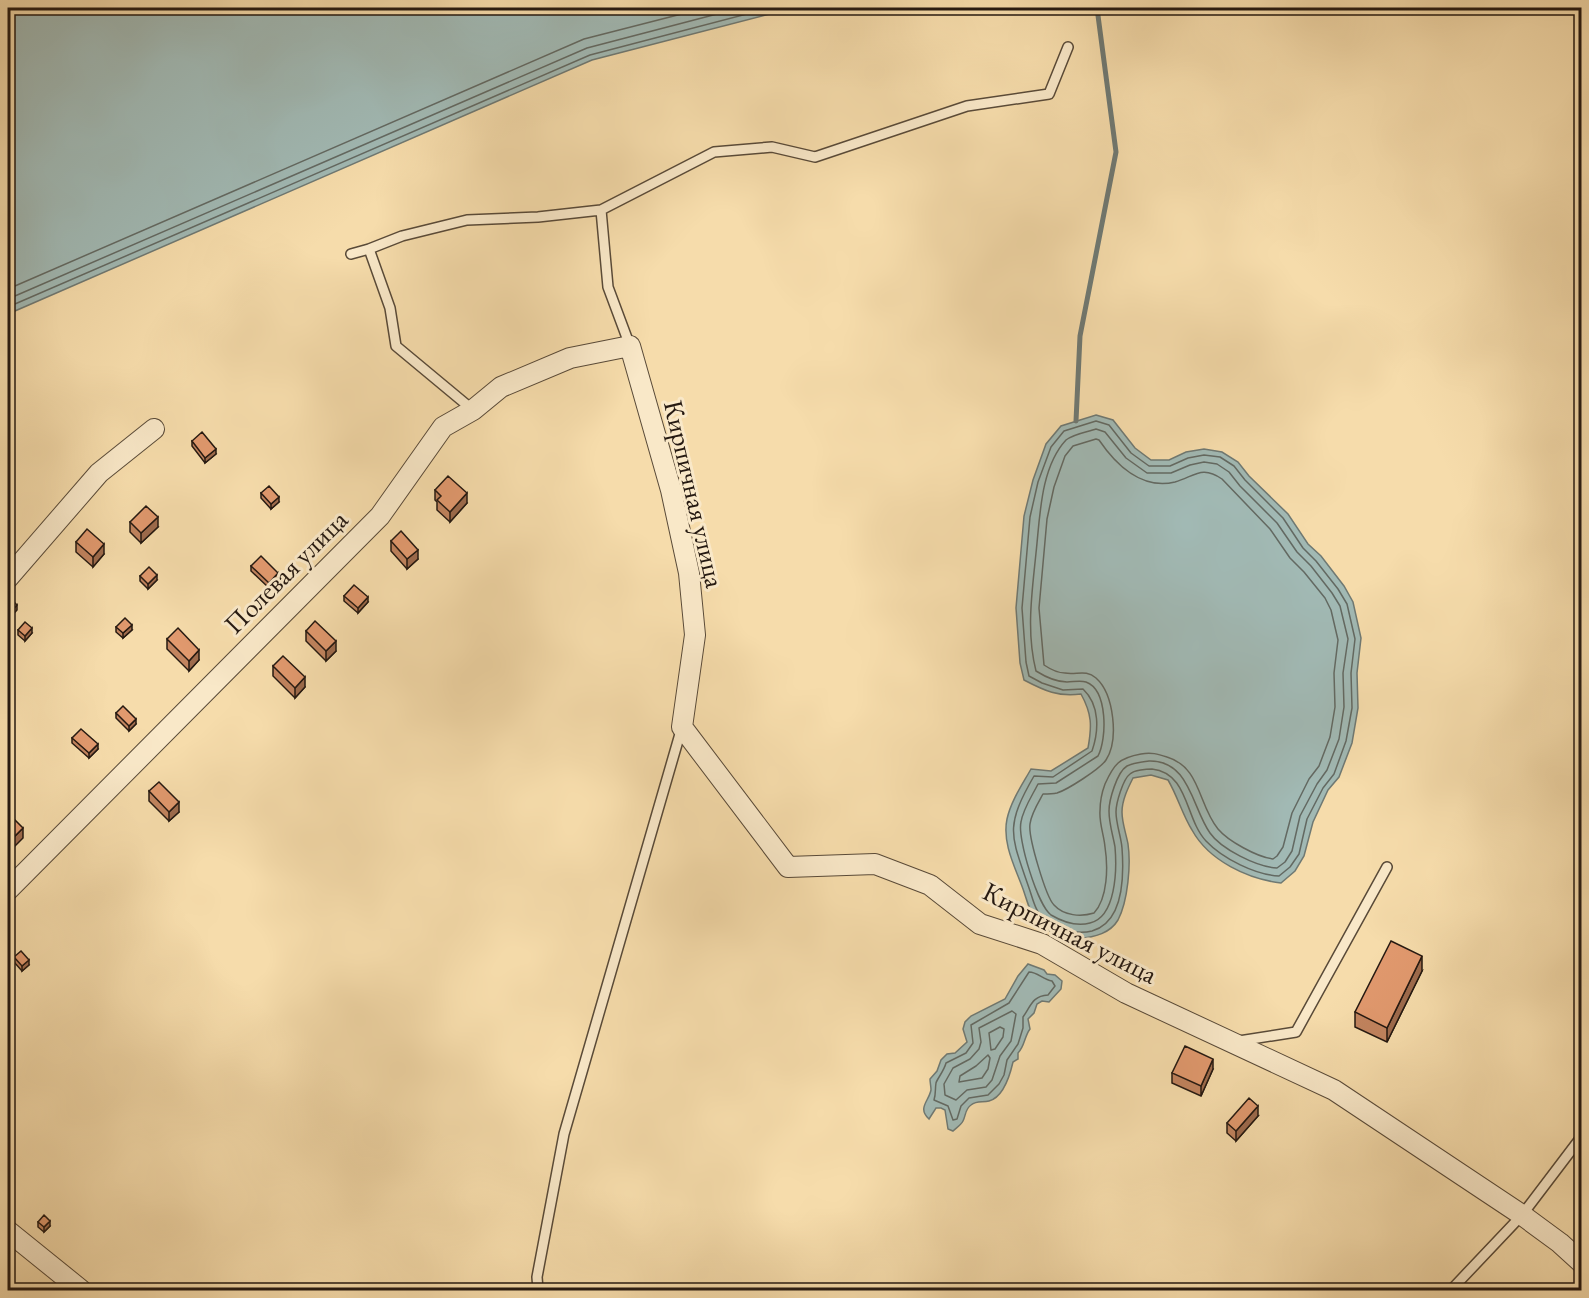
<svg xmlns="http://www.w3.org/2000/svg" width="1589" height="1298" font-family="'EB Garamond',serif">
  <rect width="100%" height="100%" fill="#f6dcab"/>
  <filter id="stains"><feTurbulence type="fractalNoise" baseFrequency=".00333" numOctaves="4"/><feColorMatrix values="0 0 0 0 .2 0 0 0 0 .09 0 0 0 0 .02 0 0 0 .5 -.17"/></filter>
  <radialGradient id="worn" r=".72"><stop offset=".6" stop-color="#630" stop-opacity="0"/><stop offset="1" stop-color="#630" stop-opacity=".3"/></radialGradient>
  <path fill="#a1b9b4" stroke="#6f7973" stroke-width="1.5" d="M 8,8 L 793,8 L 592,60 L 8,314 Z
    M 1096,415 L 1113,420 L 1135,448 L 1151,460 L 1169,460 L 1186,452 L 1204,449 L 1222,452 L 1238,462 L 1249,476 L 1288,514 L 1308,544 L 1321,556 L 1344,586 L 1353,602 L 1361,638 L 1357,673 L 1358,708 L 1352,743 L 1339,777 L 1328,790 L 1313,822 L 1304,856 L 1295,871 L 1281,883 C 1248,879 1209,861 1192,830 C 1182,814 1178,797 1168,780 L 1151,775 L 1133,778 C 1128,788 1122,800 1122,812 C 1122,823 1126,833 1128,844 C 1131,864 1128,901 1118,920 C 1103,945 1056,942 1038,922 C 1029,912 1027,900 1023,889 C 1015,867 1002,843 1007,819 C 1011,801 1022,785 1031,769 L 1051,771 L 1088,748 C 1092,726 1092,714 1081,694 C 1058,697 1045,691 1024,680 L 1020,663 L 1016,608 L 1024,516 L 1033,480 L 1046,444 L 1061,426 Z
    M 1028,964 L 1044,970 L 1047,974 L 1055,975 L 1062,981 L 1061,989 L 1049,1002 L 1042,1001 L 1037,1004 L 1034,1013 L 1028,1019 L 1030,1029 C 1024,1037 1025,1046 1018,1053 L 1018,1059 L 1013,1062 C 1010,1075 1004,1097 989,1101 C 983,1103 977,1100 971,1105 C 965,1109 966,1115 963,1121 C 961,1125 956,1128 953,1131 L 948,1129 L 945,1110 L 941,1108 L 936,1108 L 929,1119 C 917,1108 929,1101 931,1090 C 931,1086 930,1083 930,1079 L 937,1071 L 941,1060 L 947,1054 L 955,1053 L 967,1042 L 963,1029 L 965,1022 L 971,1016 L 1005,999 L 1018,976 Z"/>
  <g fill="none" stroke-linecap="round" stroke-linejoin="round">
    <path stroke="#636962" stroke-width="1.5" d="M 8,289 L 584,39 L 705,8
      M 8,299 L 587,48 L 740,8
      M 8,307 L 590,55 L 770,8
      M 1096,421 L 1109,425 L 1131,453 L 1149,466 L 1170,466 L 1188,458 L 1204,455 L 1220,457 L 1234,466 L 1245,480 L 1283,518 L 1303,548 L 1316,561 L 1338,589 L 1347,604 L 1355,639 L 1351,673 L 1352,708 L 1346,741 L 1334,774 L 1323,788 L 1307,819 L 1299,854 L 1290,867 L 1279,876 C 1256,875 1223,859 1206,841 C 1185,819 1189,773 1152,769 C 1147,769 1134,770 1130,774 C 1123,779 1116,803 1116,812 C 1116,824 1121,836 1122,848 C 1124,875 1124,922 1092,931 C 1076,935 1058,929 1045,920 C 1035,912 1033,899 1029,888 C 1011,835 1004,828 1034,776 L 1053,777 L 1092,751 C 1099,731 1100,705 1083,689 L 1063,690 L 1042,683 L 1029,676 L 1026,662 L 1022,608 L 1030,517 L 1038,482 L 1051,447 L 1064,431 Z
      M 1096,429 L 1105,432 L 1126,458 L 1147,473 L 1171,473 L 1190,465 L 1204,462 L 1217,464 L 1229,472 L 1240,486 L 1277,523 L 1297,552 L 1311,566 L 1332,593 L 1340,606 L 1348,639 L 1343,673 L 1344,707 L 1339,739 L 1327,770 L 1317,784 L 1300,816 L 1292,851 L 1285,862 L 1277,868 C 1257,867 1221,849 1210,833 C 1192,808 1190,760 1149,761 C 1143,762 1133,763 1127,766 C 1117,772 1109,800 1109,811 C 1109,824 1113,835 1115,847 C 1117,870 1116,917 1090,923 C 1076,927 1063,922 1051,915 C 1038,906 1017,838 1021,822 C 1023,809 1032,796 1038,784 L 1056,783 L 1098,756 C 1107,739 1108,690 1086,682 C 1080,680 1073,682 1067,682 C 1057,682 1044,676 1036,671 C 1026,631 1032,593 1036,553 C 1040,518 1040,468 1066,440 C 1073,434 1087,432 1096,429 Z
      M 1096,439 L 1099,440 C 1116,465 1142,490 1175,482 C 1195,476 1202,465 1222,479 L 1270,529 L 1290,558 L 1304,572 L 1325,598 L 1331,610 L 1338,640 L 1334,673 L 1335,707 L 1330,737 L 1319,766 L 1309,779 L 1292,813 L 1283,847 L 1277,856 L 1273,859 C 1257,857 1228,841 1218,829 C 1198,805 1201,767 1167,757 C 1158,754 1151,752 1141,754 C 1119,758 1114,764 1105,784 C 1102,792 1100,803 1100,811 C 1099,823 1104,835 1105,847 C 1108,866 1108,898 1094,913 C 1081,917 1064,916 1054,905 C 1046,897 1028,837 1030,824 C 1031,814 1038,803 1043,794 C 1048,794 1052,794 1057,793 C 1067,790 1100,769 1106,760 C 1119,740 1114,694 1096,678 C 1086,669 1077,675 1065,673 C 1059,673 1050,669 1044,665 L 1039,608 L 1047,519 L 1054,487 L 1065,456 L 1073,446 Z
      M 1029,972 C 1038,972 1043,980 1052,981 L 1055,986 L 1048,995 C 1032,996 1031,1006 1023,1017 L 1023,1028 L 1018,1044 L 1007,1060 L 1004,1075 L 999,1084 L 988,1095 L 969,1098 L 961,1106 L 957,1119 L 953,1120 L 948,1106 L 934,1100 C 936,1094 935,1089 936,1083 C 937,1079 944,1071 946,1063 L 966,1053 L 973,1043 L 971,1025 L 1009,1003 Z
      M 1012,1011 L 1016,1014 L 1011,1041 L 1000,1056 L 992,1080 L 986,1087 L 967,1090 L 956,1100 L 945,1095 L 944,1084 L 953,1068 L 970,1059 L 979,1049 L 981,1042 L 979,1028 Z
      M 1000,1027 L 1004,1029 L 1003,1037 L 995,1049 L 991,1050 L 989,1033 Z
      M 988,1055 L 990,1058 L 988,1069 L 982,1078 L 959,1082 L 960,1076 L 976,1066 Z"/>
    <path stroke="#6f7973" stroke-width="5" d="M 1076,421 L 1080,336 L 1116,152 L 1097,8"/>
    <defs>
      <path id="service" d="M 369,249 L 390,308 L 396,346 L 473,410
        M 351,254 L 369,249 L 402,236 L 467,220 L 538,217 L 601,210
        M 630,346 L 608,287 L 601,210 L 714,152 L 772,147 L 815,157 L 967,106 L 1049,94 L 1068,47
        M 1239,1041 L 1296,1032 L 1387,867
        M 538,1290 L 537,1277 L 564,1134 L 682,727
        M 1451,1290 L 1522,1215 L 1582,1136"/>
      <path id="minor" d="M 8,578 L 99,473 L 154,429
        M 8,890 L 380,516 L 443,427 L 473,410 L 501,387 L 570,358 L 630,346 L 671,490 L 689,573 L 695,635 L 682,727 L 788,867 L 875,864 L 930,885 L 980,924 L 1042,944 L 1126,993 L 1334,1090 L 1522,1215 L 1560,1243 L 1582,1263
        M 8,1231 L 81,1290"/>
    </defs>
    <use href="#service" stroke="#594a38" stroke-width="12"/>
    <use href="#minor" stroke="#594a38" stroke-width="22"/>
    <use href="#service" stroke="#f9e8c8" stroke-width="9"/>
    <use href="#minor" stroke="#f9e8c8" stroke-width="20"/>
  </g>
  <path fill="#c2845f" stroke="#251911" stroke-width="1.5" d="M 192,441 L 216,454 L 205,463 L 192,446 Z
    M 435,490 L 467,503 L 450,522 L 437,510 L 437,502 L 435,500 Z
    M 261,493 L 279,502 L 271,509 L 261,498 Z
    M 130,522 L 158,527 L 141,543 L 130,532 Z
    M 391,541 L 418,559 L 407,569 L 391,551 Z
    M 76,542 L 104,554 L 93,567 L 76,552 Z
    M 251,566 L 278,578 L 269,588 L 251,571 Z
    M 140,576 L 157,580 L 148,589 L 140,581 Z
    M 344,596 L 368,602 L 358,613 L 344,601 Z
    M 116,627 L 132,630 L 123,638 L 116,632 Z
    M 18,630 L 32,633 L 25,641 L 18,635 Z
    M 306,631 L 336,651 L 326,661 L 306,641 Z
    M 167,639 L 199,660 L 189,671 L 167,649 Z
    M 273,666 L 305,687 L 295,698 L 273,676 Z
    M 116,713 L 136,724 L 129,731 L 116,718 Z
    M 72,738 L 98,749 L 89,758 L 72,743 Z
    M 149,791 L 179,812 L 169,821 L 149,801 Z
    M 14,957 L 29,965 L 22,971 L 14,962 Z
    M 1422,971 L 1387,1042 L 1355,1027 L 1355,1012 Z
    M 1213,1069 L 1201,1096 L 1172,1083 L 1172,1073 Z
    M 1258,1116 L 1236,1141 L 1227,1133 L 1227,1123 Z
    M 38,1222 L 50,1226 L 44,1232 L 38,1227 Z"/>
  <path fill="#9e6b4d" stroke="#251911" stroke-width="1.5" d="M 216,449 L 216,454 L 205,463 L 205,458 Z
    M 467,493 L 467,503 L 450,522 L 450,512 Z
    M 279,497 L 279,502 L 271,509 L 271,504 Z
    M 158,517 L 158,527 L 141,543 L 141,533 Z
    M 104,544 L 104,554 L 93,567 L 93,557 Z
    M 418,550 L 418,559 L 407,569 L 407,559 Z
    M 278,573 L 278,578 L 269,588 L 269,583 Z
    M 157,575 L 157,580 L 148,589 L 148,584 Z
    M 368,597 L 368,602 L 358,613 L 358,608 Z
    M 17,605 L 17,610 L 8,620 L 8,615 Z
    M 132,625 L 132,630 L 123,638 L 123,633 Z
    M 32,628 L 32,633 L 25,641 L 25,636 Z
    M 336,641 L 336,651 L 326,661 L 326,651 Z
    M 199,650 L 199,660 L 189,671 L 189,661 Z
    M 305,677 L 305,687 L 295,698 L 295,688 Z
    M 136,719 L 136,724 L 129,731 L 129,726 Z
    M 98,744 L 98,749 L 89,758 L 89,753 Z
    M 179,802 L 179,812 L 169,821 L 169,812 Z
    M 23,828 L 23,838 L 8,853 L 8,843 Z
    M 1422,956 L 1422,971 L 1387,1042 L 1387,1028 Z
    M 29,960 L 29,965 L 22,971 L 22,966 Z
    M 1213,1059 L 1213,1069 L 1201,1096 L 1201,1086 Z
    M 1258,1106 L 1258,1116 L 1236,1141 L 1236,1131 Z
    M 50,1221 L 50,1226 L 44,1232 L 44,1227 Z"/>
  <path fill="#e1996e" stroke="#251911" stroke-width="1.5" d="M 202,432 L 216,449 L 205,458 L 192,441 Z
    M 448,476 L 467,493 L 450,512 L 437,500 L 441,496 L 435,490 Z
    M 269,486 L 279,497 L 271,504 L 261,493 Z
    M 146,506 L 158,517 L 141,533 L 130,522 Z
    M 87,529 L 104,544 L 93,557 L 76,542 Z
    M 401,531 L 418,550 L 407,559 L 391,541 Z
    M 261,556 L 278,573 L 269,583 L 251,566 Z
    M 149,567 L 157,575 L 148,584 L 140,576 Z
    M 354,585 L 368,597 L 358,608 L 344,596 Z
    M 10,598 L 17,605 L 8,615 L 8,601 Z
    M 125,618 L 132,625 L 123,633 L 116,627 Z
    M 315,621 L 336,641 L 326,651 L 306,631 Z
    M 25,622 L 32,628 L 25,636 L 18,630 Z
    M 178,628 L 199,650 L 189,661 L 167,639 Z
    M 283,656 L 305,677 L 295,688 L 273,666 Z
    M 123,706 L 136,719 L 129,726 L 116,713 Z
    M 81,729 L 98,744 L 89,753 L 72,738 Z
    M 159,782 L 179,802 L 169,812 L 149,791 Z
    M 10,815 L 23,828 L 8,843 L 8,817 Z
    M 1391,941 L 1422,956 L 1387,1028 L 1355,1012 Z
    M 21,951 L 29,960 L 22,966 L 14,957 Z
    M 1185,1046 L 1213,1059 L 1201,1086 L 1172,1073 Z
    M 1249,1098 L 1258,1106 L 1236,1131 L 1227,1123 Z
    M 44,1215 L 50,1221 L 44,1227 L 38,1222 Z"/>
  <g text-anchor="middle" stroke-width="6" stroke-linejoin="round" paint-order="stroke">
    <g font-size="27" fill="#251911" stroke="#f9e8c8">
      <text transform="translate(694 494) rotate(77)" y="9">Кирпичная улица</text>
      <text transform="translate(286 572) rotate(-45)" y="9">Полевая улица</text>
      <text transform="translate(1070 933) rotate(27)" y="9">Кирпичная улица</text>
    </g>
  </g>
  <rect width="1589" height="1298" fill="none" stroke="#f6dcab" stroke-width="30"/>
  <rect x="9" y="9" width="1571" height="1280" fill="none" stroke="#251911" stroke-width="3"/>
  <rect x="15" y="15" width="1559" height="1268" fill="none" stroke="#251911" stroke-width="1.5"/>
  <rect width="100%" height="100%" filter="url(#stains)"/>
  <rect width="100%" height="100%" fill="url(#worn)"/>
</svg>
